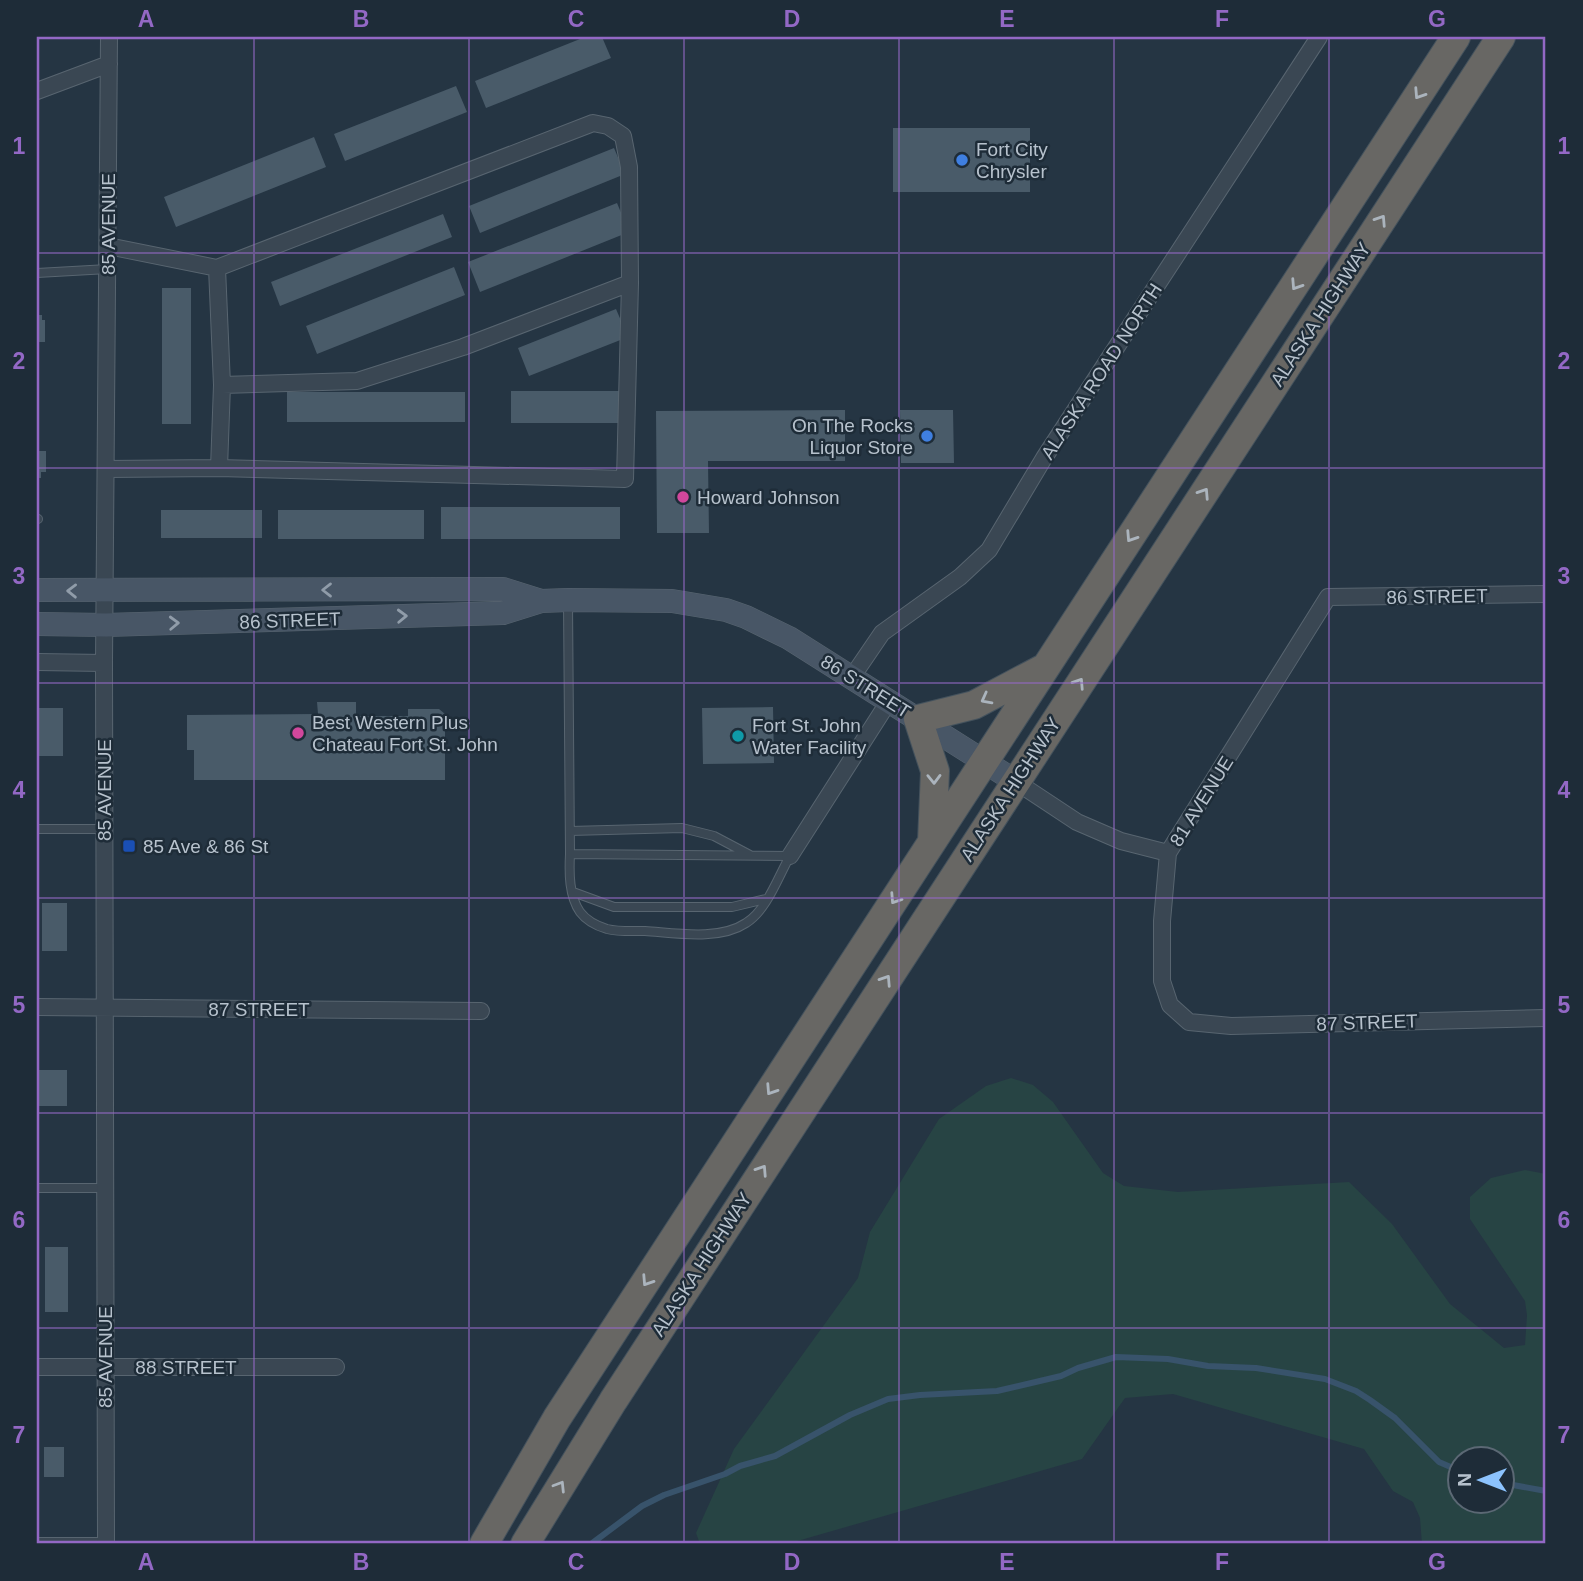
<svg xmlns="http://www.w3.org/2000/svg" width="1583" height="1581" font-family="Helvetica,sans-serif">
  <rect width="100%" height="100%" fill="#253543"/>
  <path fill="#274444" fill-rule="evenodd" d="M 1011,1078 L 1033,1085 L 1053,1102 L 1103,1173 L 1124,1186 L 1178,1192 L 1349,1182 L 1392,1224 L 1450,1304 L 1504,1348 L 1525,1345 L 1527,1315 L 1525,1301 L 1470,1219 L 1470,1197 L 1491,1178 L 1525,1170 L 1546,1174 L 1546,1544 L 1422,1544 L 1420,1518 L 1413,1502 L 1393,1491 L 1364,1449 L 1173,1394 L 1125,1398 L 1082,1459 L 787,1544 L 700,1544 L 696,1533 L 734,1449 L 858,1278 L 870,1232 L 939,1119 L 986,1086 ZM 1460,1458 L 1502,1458 L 1502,1500 L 1460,1500 Z"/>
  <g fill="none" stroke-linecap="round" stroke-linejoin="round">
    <path stroke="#38536b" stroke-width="6" d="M 1502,1483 L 1546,1491
      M 591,1544 L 642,1506 L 664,1495 L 725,1474 L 740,1466 L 775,1456 L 850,1415 L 888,1399 L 920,1395 L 997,1391 L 1061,1376 L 1078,1368 L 1116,1357 L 1168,1359 L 1208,1366 L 1256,1368 L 1325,1379 L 1356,1391 L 1370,1400 L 1395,1418 L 1439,1462 L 1460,1471"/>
  </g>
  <path fill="#495b69" d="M 585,37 L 602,37 L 611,58 L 486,108 L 475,81 Z
    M 456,86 L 467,112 L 345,161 L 334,134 Z
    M 893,128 L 1030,128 L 1030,192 L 893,192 Z
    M 314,137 L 326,167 L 176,227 L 164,197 Z
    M 614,148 L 625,174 L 480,233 L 469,206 Z
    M 617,203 L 629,232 L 480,292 L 468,262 Z
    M 443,214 L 452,237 L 280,306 L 271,282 Z
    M 454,267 L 465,295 L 317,354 L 306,326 Z
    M 162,288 L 191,288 L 191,424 L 162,424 Z
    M 616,309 L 628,337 L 529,376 L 518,348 Z
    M 37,315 L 42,315 L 42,320 L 45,320 L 45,342 L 37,342 Z
    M 511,391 L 622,391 L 622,423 L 511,423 Z
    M 287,392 L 465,392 L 465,422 L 287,422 Z
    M 845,410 L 845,461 L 708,461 L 709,533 L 657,533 L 656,411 Z
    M 900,410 L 953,410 L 954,463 L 901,463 Z
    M 37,451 L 46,451 L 46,472 L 41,472 L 41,478 L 37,478 Z
    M 441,507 L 620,507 L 620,539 L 441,539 Z
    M 161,510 L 262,510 L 262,538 L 161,538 Z
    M 278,510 L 424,510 L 424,539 L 278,539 Z
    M 317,702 L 356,702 L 356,716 L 408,716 L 408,709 L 439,709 L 445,714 L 445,780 L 194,780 L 194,750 L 187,750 L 187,715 L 318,714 Z
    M 773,707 L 774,763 L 703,764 L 702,708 Z
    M 37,708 L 63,708 L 63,756 L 37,756 Z
    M 42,903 L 67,903 L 67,951 L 42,951 Z
    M 38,1070 L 67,1070 L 67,1106 L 38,1106 Z
    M 45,1247 L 68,1247 L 68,1312 L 45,1312 Z
    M 44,1447 L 64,1447 L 64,1477 L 44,1477 Z"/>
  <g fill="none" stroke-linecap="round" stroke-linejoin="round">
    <defs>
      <path id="service" d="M 37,273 L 108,269
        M 37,519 L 38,519
        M 568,603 L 570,854 L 790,856 C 778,877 767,910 746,923 C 719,941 675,933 645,931 C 633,931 619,932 607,929 C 597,926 586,920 580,912 C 569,896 569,873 570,854
        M 37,829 L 104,829
        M 570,831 L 682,828 L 714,836 L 750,855
        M 573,892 L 614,907 L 732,907 L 766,899
        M 37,1188 L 104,1188
        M 37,1542 L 106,1542"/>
      <path id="minor" d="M 37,91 L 109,64
        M 108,246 L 217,268
        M 222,385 L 357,381 L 463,347 L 630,283
        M 107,469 L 219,468 L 625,479 L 630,283 L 629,167 L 623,136 L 608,126 L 593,123 L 217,268 L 222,385 L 219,468
        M 1546,594 L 1328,597 L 1168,853 L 1162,921 L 1162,981 L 1170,1005 L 1189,1022 L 1231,1026 L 1546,1018
        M 37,662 L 104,663
        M 852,677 L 882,633 L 960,577 L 989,550 L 1044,458 L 1319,37
        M 1015,781 L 1077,822 L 1121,841 L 1168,853
        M 790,856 L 889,701
        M 37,1007 L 481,1011
        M 37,1367 L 336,1367
        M 106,1544 L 104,663 L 109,37"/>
      <path id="secondary" d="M 37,590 L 503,589 L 541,601
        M 37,624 L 106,625 L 503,613 L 541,601 L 568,600 L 672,601 L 726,610 L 746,617 L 789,638 L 1015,781"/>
      <path id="trunk" d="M 932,842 L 935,771 L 918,719 L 974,705 L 1042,669
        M 484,1544 L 557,1418 L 1456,37
        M 525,1544 L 613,1401 L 1501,37"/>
    </defs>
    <use href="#service" stroke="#586570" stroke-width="10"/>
    <use href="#minor" stroke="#586570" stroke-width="18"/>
    <use href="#secondary" stroke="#586570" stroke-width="24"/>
    <use href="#trunk" stroke="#44525d" stroke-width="30"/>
    <use href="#service" stroke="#3a4753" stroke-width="8"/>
    <use href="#minor" stroke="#3a4753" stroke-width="16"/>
    <use href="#secondary" stroke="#485666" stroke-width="23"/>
    <use href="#trunk" stroke="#686764" stroke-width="28"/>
  </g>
  <defs><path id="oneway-chevron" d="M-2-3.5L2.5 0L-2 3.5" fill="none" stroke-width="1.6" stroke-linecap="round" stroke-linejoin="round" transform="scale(1.75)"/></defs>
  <g stroke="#abb4bd">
    <use href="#oneway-chevron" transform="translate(1419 94) rotate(123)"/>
    <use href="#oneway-chevron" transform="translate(1381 220) rotate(-57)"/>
    <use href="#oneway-chevron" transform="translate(1296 285) rotate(123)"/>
    <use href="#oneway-chevron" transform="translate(1204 493) rotate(-57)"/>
    <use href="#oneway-chevron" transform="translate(1131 537) rotate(123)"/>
    <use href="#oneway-chevron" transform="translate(1079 683) rotate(-57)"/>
    <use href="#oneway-chevron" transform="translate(986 699) rotate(152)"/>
    <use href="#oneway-chevron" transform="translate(934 779) rotate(89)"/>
    <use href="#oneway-chevron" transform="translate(895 899) rotate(123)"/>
    <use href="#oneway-chevron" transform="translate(886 980) rotate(-57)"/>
    <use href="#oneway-chevron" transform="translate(771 1090) rotate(123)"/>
    <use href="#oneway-chevron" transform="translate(762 1170) rotate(-57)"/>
    <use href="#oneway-chevron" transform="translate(647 1281) rotate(123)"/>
    <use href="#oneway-chevron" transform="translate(560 1486) rotate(-58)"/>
  </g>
  <g stroke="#909ca9">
    <use href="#oneway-chevron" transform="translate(327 590) rotate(180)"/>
    <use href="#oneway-chevron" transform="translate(72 591) rotate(-179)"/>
    <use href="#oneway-chevron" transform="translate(402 616) rotate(-2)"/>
    <use href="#oneway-chevron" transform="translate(174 623) rotate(-2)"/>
  </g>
  <path fill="none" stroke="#9368c5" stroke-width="2" stroke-opacity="0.55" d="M 254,37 L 254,1544M 469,37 L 469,1544M 684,37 L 684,1544M 899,37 L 899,1544M 1114,37 L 1114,1544M 1329,37 L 1329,1544M 37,253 L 1546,253M 37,468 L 1546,468M 37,683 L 1546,683M 37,898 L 1546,898M 37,1113 L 1546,1113M 37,1328 L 1546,1328"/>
  <g fill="#3f7fe0" stroke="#1e2c38" stroke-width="2.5">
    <circle cx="962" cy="160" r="7"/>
    <circle cx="927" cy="436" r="7"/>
  </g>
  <g fill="#d1479c" stroke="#1e2c38" stroke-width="2.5">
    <circle cx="683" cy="497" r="7"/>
    <circle cx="298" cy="733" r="7"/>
  </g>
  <circle fill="#0f9aa8" stroke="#1e2c38" stroke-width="2.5" cx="738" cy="736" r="7"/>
  <rect fill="#1a4fb4" stroke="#1e2c38" stroke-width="2.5" x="122" y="839" width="14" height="14" rx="3.5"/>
  <g text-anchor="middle" stroke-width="5" stroke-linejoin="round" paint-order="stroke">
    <g font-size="19" fill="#b7c2cd" stroke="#1e2c38" text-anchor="start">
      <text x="976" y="156">Fort City<tspan x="976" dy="22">Chrysler</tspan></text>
      <text x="913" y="432" text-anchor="end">On The Rocks<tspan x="913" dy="22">Liquor Store</tspan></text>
      <text x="697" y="504">Howard Johnson</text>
      <text x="312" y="729">Best Western Plus<tspan x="312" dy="22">Chateau Fort St. John</tspan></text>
      <text x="752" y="732">Fort St. John<tspan x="752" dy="22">Water Facility</tspan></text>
      <text x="143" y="853">85 Ave &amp; 86 St</text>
    </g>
    <g font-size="19" fill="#b7c2cd" stroke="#1e2c38">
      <text transform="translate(108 224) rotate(-90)" y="7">85 AVENUE</text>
      <text transform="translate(1320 314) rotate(-57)" y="7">ALASKA HIGHWAY</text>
      <text transform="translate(1101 371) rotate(-57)" y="7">ALASKA ROAD NORTH</text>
      <text transform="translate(1437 596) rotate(-1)" y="7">86 STREET</text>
      <text transform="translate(290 620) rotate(-2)" y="7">86 STREET</text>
      <text transform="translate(866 686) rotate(32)" y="7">86 STREET</text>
      <text transform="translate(1010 789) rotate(-57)" y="7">ALASKA HIGHWAY</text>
      <text transform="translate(104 790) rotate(-90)" y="7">85 AVENUE</text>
      <text transform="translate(1201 801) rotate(-58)" y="7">81 AVENUE</text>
      <text x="259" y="1016">87 STREET</text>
      <text transform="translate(1367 1022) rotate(-2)" y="7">87 STREET</text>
      <text transform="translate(701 1264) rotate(-57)" y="7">ALASKA HIGHWAY</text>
      <text transform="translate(105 1357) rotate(-90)" y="7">85 AVENUE</text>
      <text x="186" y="1374">88 STREET</text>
    </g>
  </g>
  <rect width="1583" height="1581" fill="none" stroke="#1e2c38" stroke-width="77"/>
  <g transform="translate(1481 1480) rotate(270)"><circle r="33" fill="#1e2c38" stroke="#5b6874" stroke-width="2"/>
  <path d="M0-5L12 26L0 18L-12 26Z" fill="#8cc3fd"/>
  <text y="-10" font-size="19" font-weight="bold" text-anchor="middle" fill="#b7c2cd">N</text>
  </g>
  <rect x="38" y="38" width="1506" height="1504" fill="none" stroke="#9368c5" stroke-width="2.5"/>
  <g font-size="23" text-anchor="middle" font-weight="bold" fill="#9368c5">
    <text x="146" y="27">A</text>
    <text x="361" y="27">B</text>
    <text x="576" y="27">C</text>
    <text x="792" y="27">D</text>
    <text x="1007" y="27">E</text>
    <text x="1222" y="27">F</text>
    <text x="1437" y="27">G</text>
    <text x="19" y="154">1</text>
    <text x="1564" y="154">1</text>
    <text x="19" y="369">2</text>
    <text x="1564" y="369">2</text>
    <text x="19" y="584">3</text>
    <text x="1564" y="584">3</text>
    <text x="19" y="798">4</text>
    <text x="1564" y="798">4</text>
    <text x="19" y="1013">5</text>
    <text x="1564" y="1013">5</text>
    <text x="19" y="1228">6</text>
    <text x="1564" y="1228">6</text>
    <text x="19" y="1443">7</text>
    <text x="1564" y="1443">7</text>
    <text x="146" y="1570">A</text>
    <text x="361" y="1570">B</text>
    <text x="576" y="1570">C</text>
    <text x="792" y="1570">D</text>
    <text x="1007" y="1570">E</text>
    <text x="1222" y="1570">F</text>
    <text x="1437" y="1570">G</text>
  </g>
</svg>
